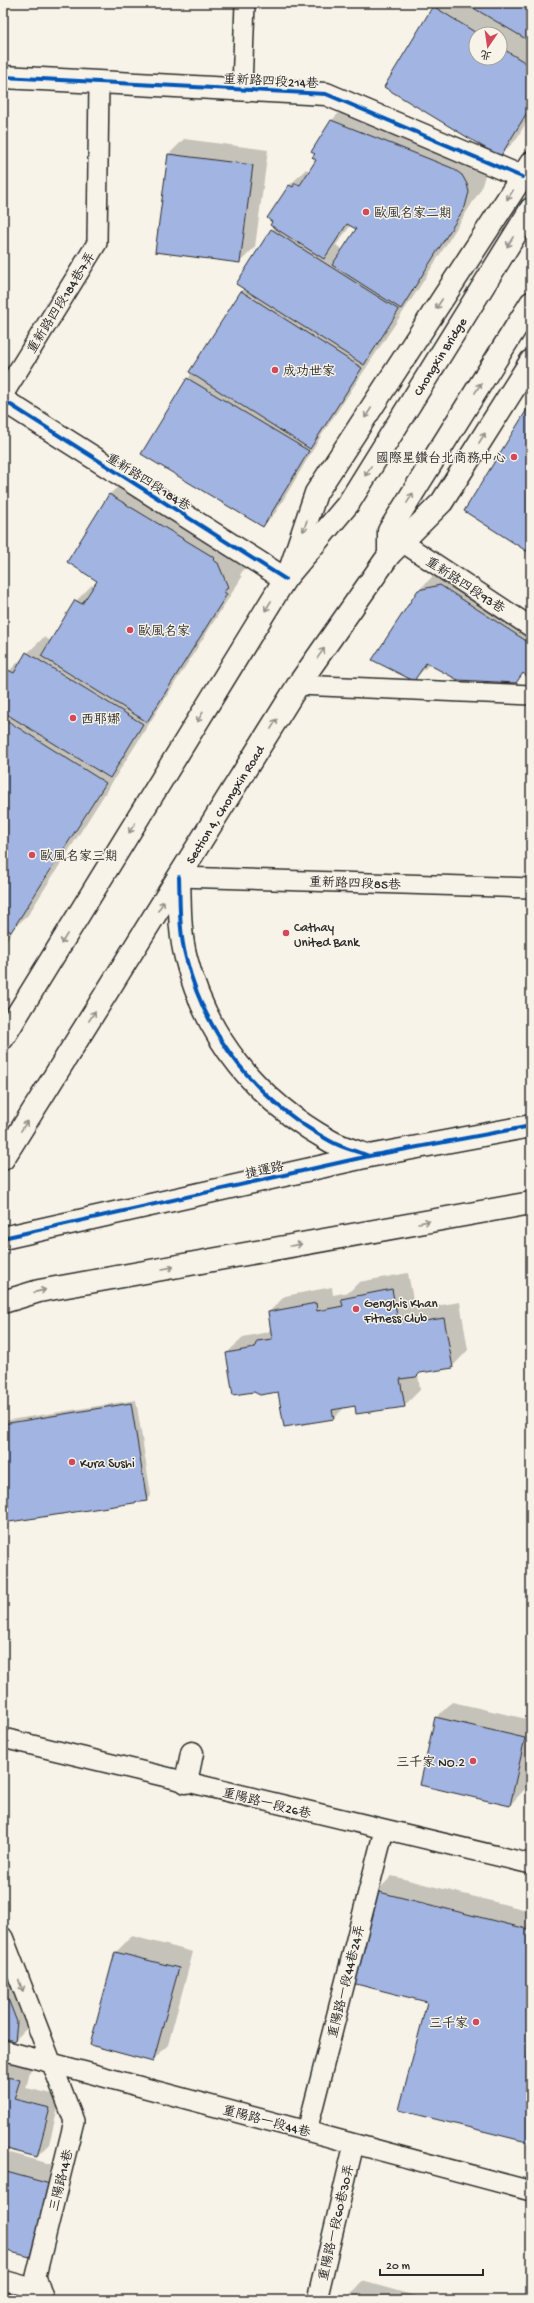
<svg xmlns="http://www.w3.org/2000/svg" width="534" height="2303" font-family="'Gochi Hand','LXGW WenKai TC',sans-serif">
  <rect width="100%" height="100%" fill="#f7f3e8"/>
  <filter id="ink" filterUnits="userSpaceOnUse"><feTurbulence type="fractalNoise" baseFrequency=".025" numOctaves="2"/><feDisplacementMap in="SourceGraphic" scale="8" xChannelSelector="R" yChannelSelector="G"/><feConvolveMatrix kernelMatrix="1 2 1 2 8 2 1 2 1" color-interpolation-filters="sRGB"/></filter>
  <g filter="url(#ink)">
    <path fill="#0003" fill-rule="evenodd" d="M 437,3 L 531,3 L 531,114 L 516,140 L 500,155 L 433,7 ZM 476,34 L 500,34 L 500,58 L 476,58 Z
      M 348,104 L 478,159 L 485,175 L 481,189 L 417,291 L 321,436 L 276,512 L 263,526 L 142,454 L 244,288 L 274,227 L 274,221 L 269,218 L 290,185 L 306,169 L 309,171 L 312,167 L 331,121 ZM 351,225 L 357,229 L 343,250 L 336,245 Z
      M 184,139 L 268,150 L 255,247 L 240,262 L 169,154 Z
      M 127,478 L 234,547 L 244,569 L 240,575 L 242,577 L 28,915 L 13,929 L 3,947 L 3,727 L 11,716 L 3,711 L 3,681 L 9,671 L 44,637 L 51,641 L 76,601 L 92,585 L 95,586 L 98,581 L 68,562 L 110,494 Z
      M 435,574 L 531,618 L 530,678 L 524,673 L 516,682 L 430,664 L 414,679 L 419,590 Z
      M 408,1273 L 414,1305 L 432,1302 L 435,1306 L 460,1302 L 468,1350 L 452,1367 L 420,1372 L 418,1374 L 420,1390 L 404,1406 L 345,1407 L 334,1418 L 279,1391 L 227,1353 L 243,1337 L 268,1332 L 271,1328 L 269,1312 L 285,1296 L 332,1287 L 333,1295 L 349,1292 L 359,1282 Z
      M 136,1400 L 151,1495 L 146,1500 L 3,1522 L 3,1421 Z
      M 452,1702 L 531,1720 L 531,1764 L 525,1789 L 510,1805 L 436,1718 Z
      M 392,1876 L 531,1911 L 531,2142 L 428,2001 L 376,1892 Z
      M 132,1936 L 193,1952 L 168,2045 L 153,2060 L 92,2045 L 116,1952 Z
      M 3,1944 L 28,2010 L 26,2029 L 15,2040 L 3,2037 Z
      M 3,2061 L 31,2068 L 26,2088 L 61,2096 L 49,2144 L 37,2156 L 3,2147 Z
      M 3,2151 L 65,2168 L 45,2241 L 30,2256 L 3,2249 Z
      M 362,2281 L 430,2300 L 345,2300 Z"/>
    <path fill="#a1b4e2" stroke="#2b2b2b" d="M 465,3 L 531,3 L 531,42 Z
      M 433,6 L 478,34 L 476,34 L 476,58 L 500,58 L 500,47 L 531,66 L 531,106 L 500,157 L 384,87 Z
      M 331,120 L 452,168 L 462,175 L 467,184 L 469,192 L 465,207 L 401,309 L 332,265 L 356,229 L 347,224 L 324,259 L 270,225 L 272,222 L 267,218 L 289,185 L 293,187 L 295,183 L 300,185 L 316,160 L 312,157 L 315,154 L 311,152 Z
      M 168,154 L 253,165 L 240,263 L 155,252 Z
      M 271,229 L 399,310 L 364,365 L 236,284 Z
      M 241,291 L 362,368 L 310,449 L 189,372 Z
      M 187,378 L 309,451 L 263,527 L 141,454 Z
      M 531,403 L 531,554 L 464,511 Z
      M 109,494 L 215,558 L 213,560 L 218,563 L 228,587 L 224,592 L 227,594 L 147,722 L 41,656 L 75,600 L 82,604 L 97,581 L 67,562 Z
      M 440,585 L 531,644 L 530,679 L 523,673 L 516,683 L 458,680 L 426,663 L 414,681 L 372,660 L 418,590 Z
      M 26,652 L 143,724 L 110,778 L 3,712 L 3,679 L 8,670 L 14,673 Z
      M 6,720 L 106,783 L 11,932 L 3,927 L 3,725 Z
      M 392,1289 L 398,1320 L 415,1317 L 419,1322 L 444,1318 L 453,1368 L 420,1373 L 416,1377 L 400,1379 L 405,1407 L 356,1414 L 355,1406 L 332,1410 L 334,1419 L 284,1427 L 278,1392 L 260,1395 L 254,1392 L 233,1395 L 226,1353 L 254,1348 L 257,1341 L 272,1339 L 268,1312 L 316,1303 L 317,1311 L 343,1306 L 341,1299 Z
      M 131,1403 L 147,1501 L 3,1523 L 3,1424 Z
      M 435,1717 L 525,1738 L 510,1806 L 420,1785 Z
      M 375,1891 L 531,1930 L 531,2043 L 527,2059 L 531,2060 L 531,2143 L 399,2110 L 427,2002 L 352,1983 Z
      M 115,1952 L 179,1968 L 153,2062 L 90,2045 Z
      M 3,1986 L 17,2022 L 15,2041 L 3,2038 Z
      M 3,2076 L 20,2080 L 14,2099 L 50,2108 L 37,2157 L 3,2148 Z
      M 3,2171 L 50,2184 L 30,2257 L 3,2250 Z
      M 345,2296 L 359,2300 L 344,2300 Z"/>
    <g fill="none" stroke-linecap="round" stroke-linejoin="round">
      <defs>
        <path id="lane" d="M 242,88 L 245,3
          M 3,395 L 97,243 L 99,82
          M 402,542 L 531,627
          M 298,685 L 531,695
          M 179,877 L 531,888
          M 3,1738 L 531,1864
          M 3,1937 L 74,2121 L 36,2276 L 44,2300
          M 3,2050 L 531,2191
          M 307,2131 L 384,1830
          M 3,2280 L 25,2286 L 38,2300
          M 317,2300 L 354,2144"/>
        <path id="street" d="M 3,77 L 326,94 L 522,177
          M 3,400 L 285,579
          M 186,1782 L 192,1753"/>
        <path id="secondary" d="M 389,555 L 442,502 L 531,361
          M 289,573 L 316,493 L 531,163
          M 179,877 C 180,904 179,932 186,958 C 206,1038 258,1101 330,1141 C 342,1148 356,1151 369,1156
          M 3,1238 L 369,1156 L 531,1126
          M 3,1302 L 39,1291 L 531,1203"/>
        <path id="primary" d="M 3,1038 L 285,579 L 348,504 L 531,209
          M 3,1159 L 298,685 L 389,555 L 389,531 L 531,303"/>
      </defs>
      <use href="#lane" stroke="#2b2b2b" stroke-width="22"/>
      <use href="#street" stroke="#2b2b2b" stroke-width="25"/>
      <use href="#secondary" stroke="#2b2b2b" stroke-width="25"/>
      <use href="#primary" stroke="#2b2b2b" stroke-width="25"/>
      <use href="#lane" stroke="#f7f3e8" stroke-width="19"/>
      <use href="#street" stroke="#f7f3e8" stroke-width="22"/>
      <use href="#secondary" stroke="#f7f3e8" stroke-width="22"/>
      <use href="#primary" stroke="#f7f3e8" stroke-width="22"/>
      <defs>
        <path id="cycleway" d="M 3,77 L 326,94 L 522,177
          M 3,400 L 285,579
          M 179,877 C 180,904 179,932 186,958 C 206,1038 258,1101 330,1141 C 342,1148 356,1151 369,1156
          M 3,1238 L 369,1156 L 531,1126"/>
      </defs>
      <use href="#cycleway" stroke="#f7f3e8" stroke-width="6"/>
      <use href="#cycleway" stroke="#0057b8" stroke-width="4"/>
    </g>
    <defs><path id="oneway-shaft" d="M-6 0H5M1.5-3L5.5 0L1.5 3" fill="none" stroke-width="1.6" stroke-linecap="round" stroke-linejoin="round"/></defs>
    <g stroke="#918f8a">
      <use href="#oneway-shaft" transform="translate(510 195) rotate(123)"/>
      <use href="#oneway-shaft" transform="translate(510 242) rotate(122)"/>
      <use href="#oneway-shaft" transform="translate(439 304) rotate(123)"/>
      <use href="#oneway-shaft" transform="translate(478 388) rotate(-58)"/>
      <use href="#oneway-shaft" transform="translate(368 413) rotate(123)"/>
      <use href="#oneway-shaft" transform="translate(482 438) rotate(-58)"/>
      <use href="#oneway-shaft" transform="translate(368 471) rotate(122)"/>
      <use href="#oneway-shaft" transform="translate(410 498) rotate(-58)"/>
      <use href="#oneway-shaft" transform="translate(305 526) rotate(109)"/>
      <use href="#oneway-shaft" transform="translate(268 606) rotate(122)"/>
      <use href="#oneway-shaft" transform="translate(321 653) rotate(-55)"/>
      <use href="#oneway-shaft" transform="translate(200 717) rotate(122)"/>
      <use href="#oneway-shaft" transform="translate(274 724) rotate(-58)"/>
      <use href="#oneway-shaft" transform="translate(132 828) rotate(122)"/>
      <use href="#oneway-shaft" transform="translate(161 906) rotate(-58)"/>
      <use href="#oneway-shaft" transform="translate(64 939) rotate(122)"/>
      <use href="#oneway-shaft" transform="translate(92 1016) rotate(-58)"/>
      <use href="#oneway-shaft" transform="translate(24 1126) rotate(-58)"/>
      <use href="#oneway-shaft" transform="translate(424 1222) rotate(-10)"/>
      <use href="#oneway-shaft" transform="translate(296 1245) rotate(-10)"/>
      <use href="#oneway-shaft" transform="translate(168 1268) rotate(-10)"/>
      <use href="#oneway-shaft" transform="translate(40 1291) rotate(-13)"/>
      <use href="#oneway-shaft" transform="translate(21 1986) rotate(69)"/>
    </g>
  </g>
  <g fill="#d1495b" stroke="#f7f3e8" stroke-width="1.5">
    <circle cx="366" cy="212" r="4"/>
    <circle cx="275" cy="370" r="4"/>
    <circle cx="514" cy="457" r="4"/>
    <circle cx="130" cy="630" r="4"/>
    <circle cx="73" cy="718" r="4"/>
    <circle cx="32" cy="855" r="4"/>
    <circle cx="286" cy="933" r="4"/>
    <circle cx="356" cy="1309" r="4"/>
    <circle cx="72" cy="1462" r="4"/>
    <circle cx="473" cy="1761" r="4"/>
    <circle cx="476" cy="2022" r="4"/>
  </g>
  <g text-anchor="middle" stroke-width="3" stroke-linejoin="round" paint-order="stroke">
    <g font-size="13" fill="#2b2b2b" stroke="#f7f3e8">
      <text transform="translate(271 80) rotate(3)" y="5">重新路四段214巷</text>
      <text transform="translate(60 302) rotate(-58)" y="5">重新路四段184巷7弄</text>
      <text transform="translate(439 356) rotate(-58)" y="5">Chongxin Bridge</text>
      <text transform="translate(149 481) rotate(32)" y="5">重新路四段184巷</text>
      <text transform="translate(466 584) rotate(33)" y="5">重新路四段93巷</text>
      <text transform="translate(224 804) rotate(-58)" y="5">Section 4, Chongxin Road</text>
      <text transform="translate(355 882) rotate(2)" y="5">重新路四段85巷</text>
      <text transform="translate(264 1169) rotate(-13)" y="5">捷運路</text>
      <text transform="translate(267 1802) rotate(14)" y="5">重陽路一段26巷</text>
      <text transform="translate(345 1981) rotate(-76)" y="5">重陽路一段44巷24弄</text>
      <text transform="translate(267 2120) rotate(15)" y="5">重陽路一段44巷</text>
      <text transform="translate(60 2180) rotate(-76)" y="5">三陽路14巷</text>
      <text transform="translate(335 2222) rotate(-77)" y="5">重陽路一段60巷30弄</text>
    </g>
    <g font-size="13" fill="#2b2b2b" stroke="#f7f3e8" text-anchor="start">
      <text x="374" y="217">歐風名家二期</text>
      <text x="283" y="375">成功世家</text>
      <text x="506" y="462" text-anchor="end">國際星鑽台北商務中心</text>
      <text x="138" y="635">歐風名家</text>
      <text x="81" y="723">西耶娜</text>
      <text x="40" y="860">歐風名家三期</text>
      <text x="294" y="931">Cathay<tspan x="294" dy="15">United Bank</tspan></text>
      <text x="364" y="1307">Genghis Khan<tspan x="364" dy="15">Fitness Club</tspan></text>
      <text x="80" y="1467">Kura Sushi</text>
      <text x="465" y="1766" text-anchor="end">三千家 NO.2</text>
      <text x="468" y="2027" text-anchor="end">三千家</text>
    </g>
  </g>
  <rect width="534" height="2303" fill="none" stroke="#f7f3e8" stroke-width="16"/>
  <rect x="8" y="8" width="518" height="2287" fill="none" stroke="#2b2b2b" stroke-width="1.5" filter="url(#ink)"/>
  <g transform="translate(488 46) rotate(193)"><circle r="19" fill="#f7f3e8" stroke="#a5a39c"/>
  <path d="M0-3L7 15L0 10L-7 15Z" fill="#d1495b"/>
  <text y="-6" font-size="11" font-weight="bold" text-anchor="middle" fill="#2b2b2b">北</text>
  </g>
  <path d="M380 2269v6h103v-6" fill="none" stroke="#2b2b2b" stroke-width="2"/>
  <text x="386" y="2269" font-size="12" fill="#2b2b2b" stroke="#f7f3e8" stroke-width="3" paint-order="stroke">20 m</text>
</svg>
